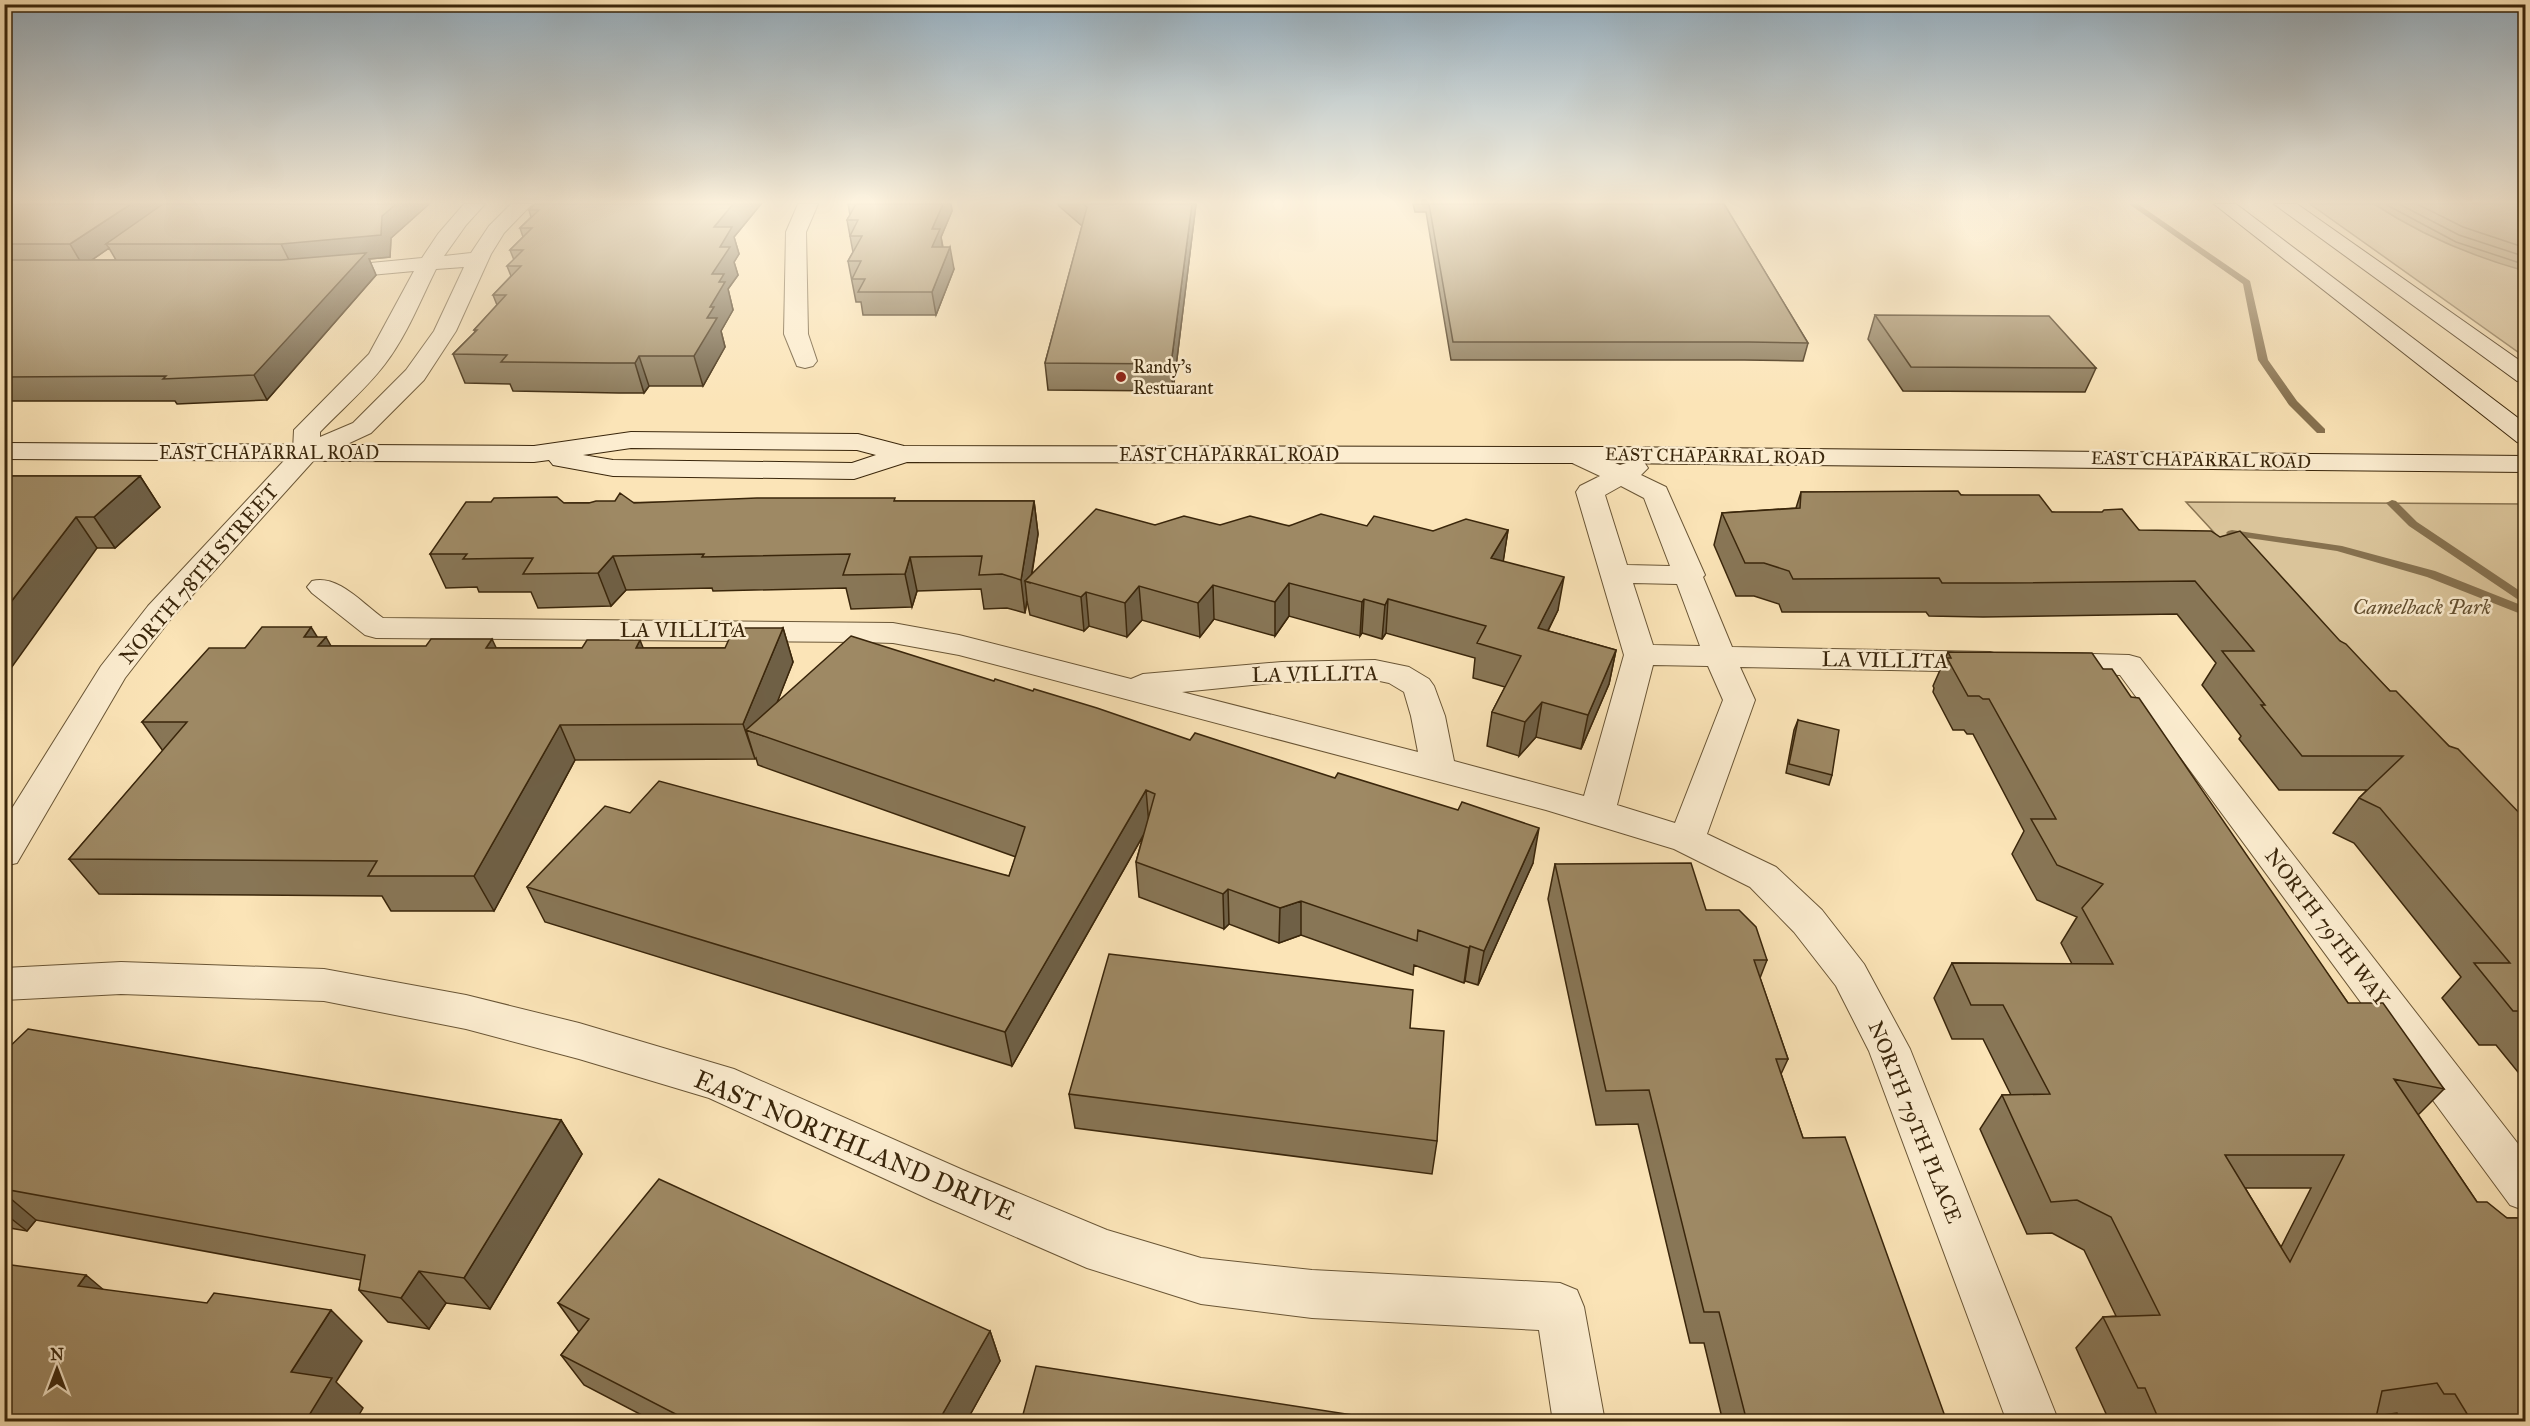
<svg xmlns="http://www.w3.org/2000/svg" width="2530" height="1426" font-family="'IM FELL Great Primer',serif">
  <rect width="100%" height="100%" fill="#fbe4b7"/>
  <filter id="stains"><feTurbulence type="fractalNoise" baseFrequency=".00333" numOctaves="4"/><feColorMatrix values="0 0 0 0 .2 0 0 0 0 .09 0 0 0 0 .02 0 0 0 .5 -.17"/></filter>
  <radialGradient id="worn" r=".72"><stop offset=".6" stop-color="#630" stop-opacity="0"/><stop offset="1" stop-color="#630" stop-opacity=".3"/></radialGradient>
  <path fill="#dac49a" stroke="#8a7552" stroke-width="1.5" d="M 2310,204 L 2525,204 L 2525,357 Z
    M 2186,502 L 2525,504 L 2525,870 Z"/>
  <path fill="#b9a37d" stroke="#86714f" stroke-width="1.5" d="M 2374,204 L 2525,204 L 2525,271 C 2471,256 2421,235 2374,204 Z"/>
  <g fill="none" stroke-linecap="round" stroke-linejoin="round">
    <path stroke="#7a6444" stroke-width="1.5" d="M 2385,204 L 2456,242 L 2526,265
      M 2399,204 L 2459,235 L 2526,257
      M 2417,204 L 2463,227 L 2526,248"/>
    <path fill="#86714f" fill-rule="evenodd" d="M 2129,204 L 2138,204 L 2250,281 L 2268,360 L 2297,401 L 2325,429 L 2325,433 L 2317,433 L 2289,405 L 2258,360 L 2243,284 Z
      M 2392,500 L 2396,501 L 2417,522 L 2526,595 L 2526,605 L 2409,526 L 2386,503 Z
      M 2232,530 L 2342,546 L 2435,571 L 2526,607 L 2526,616 L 2427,577 L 2337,551 L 2228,535 L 2226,533 L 2228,531 Z"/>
    <defs>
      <path id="street" d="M 464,204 L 485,204 L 466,225 L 444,256 L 471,253 L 489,226 L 511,204 L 532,204 L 504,233 L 491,254 L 456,331 L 424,380 L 371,433 L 315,459 L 170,620 L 125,678 L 17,863 L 4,866 L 4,821 L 101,666 L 148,606 L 293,451 L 294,430 L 369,354 L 414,271 L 327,279 L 319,278 L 316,273 L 319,268 L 422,258 L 438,234 ZM 464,267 L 434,331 L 406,370 L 353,423 L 320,437 L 320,432 C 342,409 366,389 385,364 C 407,335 420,301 436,269 Z
        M 798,204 L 818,204 L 806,232 L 808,334 L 817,361 L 813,366 L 805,368 L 797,366 L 784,334 L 786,232 Z
        M 1577,447 L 1620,465 L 1635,460 L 1644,462 L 1648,468 L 1641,475 L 1666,487 L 1705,575 L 1703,577 L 1732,647 L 1990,652 L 2001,655 L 2006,662 L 2001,669 L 1990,672 L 1740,667 L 1755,700 L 1707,834 L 1776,867 L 1822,910 L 1864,964 L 1910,1049 L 2059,1422 L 2007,1422 L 1869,1051 L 1836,986 L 1794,932 L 1750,887 L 1674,849 L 1546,810 L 959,655 L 893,643 L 861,642 L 376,638 L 365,635 L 312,593 L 307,587 L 312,581 C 338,574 363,604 383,618 L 893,623 L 959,635 L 1131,679 L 1143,674 L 1282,662 L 1375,660 L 1409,667 L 1429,679 L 1434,686 L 1445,716 L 1454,761 L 1584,796 L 1624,655 L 1576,492 L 1580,486 L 1600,476 L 1568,461 L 1564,455 L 1568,449 ZM 1621,486 L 1644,498 L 1670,566 L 1627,565 L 1605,495 ZM 1633,583 L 1677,584 L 1700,646 L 1653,645 ZM 1653,665 L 1708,666 L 1723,700 L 1675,823 L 1617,805 ZM 1375,680 L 1389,683 L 1404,692 L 1411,716 L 1418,752 L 1182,692 L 1282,682 Z
        M 2056,653 L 2129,655 L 2140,658 L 2526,1154 L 2526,1211 L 2510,1205 L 2120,675 L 2056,673 L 2045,670 L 2040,663 L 2045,656 Z
        M 121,962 L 324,969 L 466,995 L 579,1023 L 734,1069 L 963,1170 L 1107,1230 L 1201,1258 L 1312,1270 L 1560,1283 L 1577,1290 L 1584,1307 L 1605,1422 L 1553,1422 L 1539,1330 L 1312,1318 L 1201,1304 L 1087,1268 L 931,1200 L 709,1098 L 579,1059 L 466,1029 L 324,1001 L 121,994 L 4,1000 L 4,968 Z"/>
      <path id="secondary" d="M 2214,204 L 2236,204 L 2526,424 L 2526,445 L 2517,442 Z
        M 2274,204 L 2297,204 L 2526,365 L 2526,383 L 2517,381 Z
        M 631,432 L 858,434 L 904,446 L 1606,447 L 2526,456 L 2526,472 L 1606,463 L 907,462 L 854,479 L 613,476 L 553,465 L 549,460 L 534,462 L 4,459 L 4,443 L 534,446 ZM 631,448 L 857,450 L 876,455 L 852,463 L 613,460 L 583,455 Z"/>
    </defs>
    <use href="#street" stroke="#6a5636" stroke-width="2"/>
    <use href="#secondary" stroke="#3a260b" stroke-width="2"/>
    <use href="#street" fill="#fcedd0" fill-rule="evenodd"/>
    <use href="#secondary" fill="#fcedd0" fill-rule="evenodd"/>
  </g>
  <path fill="#887656" stroke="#3a260b" stroke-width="1.5" fill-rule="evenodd" d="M 4,204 L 429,204 L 391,238 L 390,257 L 369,259 L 376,275 L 267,400 L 177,404 L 175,401 L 4,401 ZM 109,248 L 116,260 L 92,260 L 102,253 Z
    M 535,204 L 761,204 L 734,237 L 739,254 L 734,262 L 738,275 L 728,289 L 733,310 L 721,331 L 725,347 L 703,386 L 649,386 L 644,393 L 619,393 L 513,391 L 510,384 L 465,383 L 453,354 L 475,332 L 474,330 L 497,305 L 493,295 L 511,276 L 507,266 L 514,260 L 510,250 L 523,237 L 520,228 L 531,217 L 529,210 Z
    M 848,204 L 951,204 L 952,211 L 941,237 L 943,247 L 954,269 L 936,315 L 863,315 L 861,302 L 856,302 L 848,261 L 853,252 L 847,220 L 850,215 Z
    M 1058,204 L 1196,204 L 1173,391 L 1048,390 L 1045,363 L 1082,226 L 1059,206 Z
    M 1413,204 L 1724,204 L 1808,343 L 1803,361 L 1744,360 L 1451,360 L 1426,212 L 1415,212 Z
    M 1875,315 L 2096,368 L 2085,392 L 1903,391 L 1868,339 Z
    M 4,476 L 140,476 L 160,507 L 115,548 L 97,548 Z
    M 1801,492 L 1961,495 L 2052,512 L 2139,530 L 2340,641 L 2390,691 L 2449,746 L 2526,820 L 2526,1082 L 2496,1045 L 2479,1045 L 2442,998 L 2461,977 L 2354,843 L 2333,833 L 2359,798 L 2367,790 L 2279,790 L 2239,739 L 2241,736 L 2202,685 L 2216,663 L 2177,614 L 1983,617 L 1929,616 L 1926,612 L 1782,612 L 1779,604 L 1754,596 L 1736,596 L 1714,545 L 1722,513 L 1796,508 Z
    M 896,501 L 1034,501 L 1038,534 L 1032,574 L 1155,525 L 1367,526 L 1433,531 L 1508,530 L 1503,561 L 1558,610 L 1548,631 L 1616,650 L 1609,684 L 1581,749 L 1536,737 L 1519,756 L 1487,746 L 1492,712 L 1505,687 L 1473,678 L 1475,658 L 1386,633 L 1382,639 L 1362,633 L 1360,636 L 1289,616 L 1275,636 L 1214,619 L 1200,637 L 1142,620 L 1127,637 L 1089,626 L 1084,631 L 1030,615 L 1027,601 L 1025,613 L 1007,608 L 984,609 L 981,589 L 917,591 L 912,607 L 851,609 L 846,588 L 713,591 L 712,588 L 626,590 L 611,606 L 538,608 L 531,592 L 479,592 L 477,587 L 446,588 L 430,554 L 564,503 Z
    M 783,628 L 793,662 L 777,702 L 1533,863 L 1478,985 L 1465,981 L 1464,983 L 1414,965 L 1413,975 L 1301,935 L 1279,943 L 1229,924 L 1224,929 L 1139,897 L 1136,862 L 1143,836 L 1012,1066 L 545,922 L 527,887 L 630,813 L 1009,876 L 1016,857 L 758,765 L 756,758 L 755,759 L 575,760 L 494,911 L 391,911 L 382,896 L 99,894 L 69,859 L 163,751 L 142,722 L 245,648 L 331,646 L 496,648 L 725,648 Z
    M 1948,652 L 2103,669 L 2131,697 L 2348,1003 L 2444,1089 L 2418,1115 L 2477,1202 L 2507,1218 L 2526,1218 L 2526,1422 L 2402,1422 L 2397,1413 L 2376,1416 L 2375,1422 L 2116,1422 L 2115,1418 L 2108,1418 L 2076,1348 L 2103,1317 L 2116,1316 L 2084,1250 L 2052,1233 L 2027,1234 L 1980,1129 L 2002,1095 L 2011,1095 L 1983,1039 L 1952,1039 L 1934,998 L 1952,963 L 2072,964 L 2061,943 L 2077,917 L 2037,900 L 2012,854 L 2024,831 L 1973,734 L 1967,734 L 1964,730 L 1953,730 L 1933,692 L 1934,688 L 1933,686 ZM 2245,1188 L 2311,1188 L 2281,1247 Z
    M 1798,720 L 1832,775 L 1829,785 L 1786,773 L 1794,730 Z
    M 1555,864 L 1706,910 L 1767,960 L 1760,978 L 1788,1059 L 1781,1074 L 1803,1138 L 1947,1422 L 1723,1422 L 1704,1343 L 1690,1343 L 1638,1124 L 1596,1125 L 1548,899 Z
    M 1410,1028 L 1437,1141 L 1432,1174 L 1075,1128 L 1069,1094 Z
    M 4,1052 L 561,1120 L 582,1154 L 490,1309 L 446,1303 L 429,1329 L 388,1322 L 359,1290 L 361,1280 L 36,1220 L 27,1231 L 4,1227 Z
    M 558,1303 L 990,1331 L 1000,1361 L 966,1422 L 655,1422 L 584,1385 L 561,1355 L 579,1332 Z"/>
  <path fill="#6f6046" stroke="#3a260b" stroke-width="1.5" d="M 131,204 L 175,204 L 106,244 L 109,248 L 83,266 L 70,244 Z
    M 396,204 L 429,204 L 391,238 L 390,257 L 369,259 L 376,275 L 267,400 L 254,375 L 292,266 L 281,244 L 382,216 Z
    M 733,204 L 761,204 L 734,237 L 739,254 L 734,262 L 738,275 L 728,289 L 733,310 L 721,331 L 725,347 L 703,386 L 694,356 L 707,318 L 710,307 L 712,274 L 714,227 Z
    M 943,204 L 951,204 L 952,211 L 941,237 L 943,251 L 932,247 L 932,229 Z
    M 1192,204 L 1196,204 L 1173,391 L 1171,364 Z
    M 950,247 L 954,269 L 936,315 L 932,292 Z
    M 639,356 L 649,386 L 644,393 L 635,363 Z
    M 140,476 L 160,507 L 115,548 L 94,517 Z
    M 1034,501 L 1038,534 L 1030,583 L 1025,581 L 1027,600 L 1025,613 L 1021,580 Z
    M 76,517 L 97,548 L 4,678 L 4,611 Z
    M 1508,530 L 1503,563 L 1491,558 Z
    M 613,556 L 626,590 L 611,606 L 598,573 Z
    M 910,557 L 917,591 L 912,607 L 905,574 Z
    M 1564,577 L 1558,610 L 1532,662 L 1538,628 Z
    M 1289,583 L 1289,616 L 1275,636 L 1275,602 Z
    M 1213,585 L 1214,619 L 1200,637 L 1198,603 Z
    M 1139,586 L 1142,620 L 1127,637 L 1125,603 Z
    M 1086,592 L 1089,626 L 1084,631 L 1081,597 Z
    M 1364,599 L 1362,633 L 1360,636 L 1362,602 Z
    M 1388,599 L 1386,633 L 1382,639 L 1385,605 Z
    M 311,627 L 321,643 L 326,637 L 345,671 L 304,637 Z
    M 783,628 L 793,662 L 764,736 L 746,730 L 755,759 L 743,724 Z
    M 492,639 L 508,673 L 486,648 Z
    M 640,640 L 654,675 L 636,648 Z
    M 1616,650 L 1609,684 L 1581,749 L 1588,715 Z
    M 1542,702 L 1536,737 L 1519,756 L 1525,722 Z
    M 560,725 L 575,760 L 494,911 L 474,876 Z
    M 1146,790 L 1149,825 L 1012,1066 L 1005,1032 Z
    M 1539,828 L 1533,863 L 1478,985 L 1484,951 Z
    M 1228,889 L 1229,924 L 1224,929 L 1223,894 Z
    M 1301,901 L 1301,935 L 1279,943 L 1280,908 Z
    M 1470,946 L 1465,981 L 1464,983 L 1469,948 Z
    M 561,1120 L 582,1154 L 490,1309 L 464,1278 Z
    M 4,1193 L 36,1220 L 27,1231 L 4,1213 Z
    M 419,1271 L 446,1303 L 429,1329 L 401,1298 Z
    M 86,1275 L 124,1307 L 78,1286 Z
    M 331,1310 L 362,1341 L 336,1382 L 363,1408 L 355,1422 L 305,1422 L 291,1372 Z
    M 990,1331 L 1000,1361 L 966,1422 L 938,1422 Z"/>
  <path fill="#9e8964" stroke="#3a260b" stroke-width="1.5" fill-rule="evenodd" d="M 4,204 L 131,204 L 70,244 L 4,244 Z
    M 163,204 L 396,204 L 382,216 L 381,235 L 281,244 L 106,244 Z
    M 535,204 L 733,204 L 714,227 L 732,227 L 720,247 L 730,247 L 712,274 L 724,274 L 719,282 L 725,282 L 710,307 L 714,307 L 707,318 L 717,318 L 694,356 L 639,356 L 635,363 L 609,363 L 501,362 L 507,355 L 453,354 L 477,330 L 474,330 L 506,295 L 493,295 L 521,266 L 507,266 L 523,250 L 510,250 L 532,228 L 520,228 L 539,210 L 529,210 Z
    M 856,204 L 943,204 L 932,229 L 940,229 L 932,247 L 950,247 L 932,292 L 858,292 L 865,279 L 852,279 L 861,261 L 848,261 L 862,236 L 850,236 L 858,220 L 847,220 Z
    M 1083,204 L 1192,204 L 1171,364 L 1045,363 L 1087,207 Z
    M 1429,204 L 1724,204 L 1808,343 L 1749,342 L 1453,342 Z
    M 366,253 L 254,375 L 163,379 L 166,376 L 4,377 L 4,260 L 281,260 Z
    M 1875,315 L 2049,316 L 2096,368 L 1911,367 Z
    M 4,476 L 140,476 L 94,517 L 76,517 L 4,611 Z
    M 1958,491 L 1961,495 L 2039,495 L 2052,512 L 2102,512 L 2104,510 L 2122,509 L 2139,530 L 2211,531 L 2220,537 L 2240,531 L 2340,641 L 2346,644 L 2390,691 L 2396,691 L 2449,746 L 2458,749 L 2526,820 L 2526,1011 L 2513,1011 L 2474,963 L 2510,963 L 2380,808 L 2359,798 L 2403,756 L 2302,756 L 2261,705 L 2265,705 L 2222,651 L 2254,651 L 2195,581 L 1998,583 L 1942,583 L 1939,578 L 1793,579 L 1789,571 L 1764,563 L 1745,563 L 1722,513 L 1800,508 L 1801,492 Z
    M 620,493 L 634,503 L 757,498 L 895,498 L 894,501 L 1034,501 L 1021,580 L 1002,574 L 979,575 L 982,556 L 910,557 L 905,574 L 843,575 L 850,554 L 702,557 L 704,554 L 613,556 L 598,573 L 523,574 L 533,558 L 463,559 L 467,554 L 430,554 L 466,502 L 491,502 L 494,498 L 557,497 L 564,503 L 589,503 L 596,501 L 615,501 Z
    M 1096,509 L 1155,525 L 1184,516 L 1220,525 L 1250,516 L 1289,526 L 1321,514 L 1367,526 L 1374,516 L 1433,531 L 1466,519 L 1508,530 L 1491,558 L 1564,577 L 1538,628 L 1616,650 L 1588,715 L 1542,702 L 1525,722 L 1492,712 L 1521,656 L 1477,643 L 1486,626 L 1388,599 L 1385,605 L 1364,599 L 1362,602 L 1289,583 L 1275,602 L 1213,585 L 1198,603 L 1139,586 L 1125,603 L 1086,592 L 1081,597 L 1025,581 Z
    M 262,627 L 311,627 L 304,637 L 326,637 L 318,646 L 426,646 L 431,639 L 492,639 L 486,648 L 582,648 L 587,640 L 640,640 L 636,648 L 725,648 L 734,628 L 783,628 L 743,724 L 560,725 L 474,876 L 368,876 L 377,861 L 69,859 L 187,722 L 142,722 L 209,648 L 245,648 Z
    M 851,636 L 994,681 L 995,679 L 1033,691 L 1034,689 L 1097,708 L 1190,740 L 1195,733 L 1335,778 L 1338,773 L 1458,810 L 1462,802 L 1539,828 L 1484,951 L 1470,946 L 1469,948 L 1418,930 L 1417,941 L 1301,901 L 1280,908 L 1228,889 L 1223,894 L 1136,862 L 1155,794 L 1146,790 L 1005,1032 L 527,887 L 605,806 L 630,813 L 659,781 L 1009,876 L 1025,827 L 746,730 Z
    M 1948,652 L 2092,653 L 2103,669 L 2112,669 L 2131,697 L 2139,698 L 2348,1003 L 2383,1003 L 2444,1089 L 2394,1079 L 2477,1202 L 2487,1202 L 2507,1218 L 2526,1218 L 2526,1260 L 2524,1260 L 2526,1263 L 2526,1422 L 2472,1422 L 2455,1394 L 2444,1394 L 2437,1383 L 2382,1391 L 2375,1422 L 2160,1422 L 2145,1388 L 2138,1388 L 2103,1317 L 2160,1315 L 2111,1217 L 2077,1200 L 2051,1202 L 2002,1095 L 2050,1094 L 2003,1005 L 1971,1005 L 1952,963 L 2113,964 L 2082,908 L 2103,884 L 2057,865 L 2031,819 L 2056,819 L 1989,699 L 1983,699 L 1979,696 L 1968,696 L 1947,658 L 1951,658 ZM 2225,1155 L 2344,1155 L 2290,1262 Z
    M 1798,720 L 1839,730 L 1832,775 L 1789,764 Z
    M 1691,863 L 1706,910 L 1739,910 L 1756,927 L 1767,960 L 1754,960 L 1788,1059 L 1776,1059 L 1803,1138 L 1845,1137 L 1947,1422 L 1747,1422 L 1719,1312 L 1704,1312 L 1649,1090 L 1606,1091 L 1555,864 Z
    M 1109,954 L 1413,990 L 1410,1028 L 1444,1031 L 1437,1141 L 1069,1094 Z
    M 28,1029 L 561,1120 L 464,1278 L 419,1271 L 401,1298 L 359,1290 L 365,1255 L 4,1189 L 4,1052 Z
    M 659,1179 L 990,1331 L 938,1422 L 691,1422 L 561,1355 L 589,1319 L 558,1303 Z
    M 4,1264 L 86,1275 L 78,1286 L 207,1303 L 214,1293 L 331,1310 L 291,1372 L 332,1378 L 305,1422 L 4,1422 Z
    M 1036,1366 L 1398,1422 L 1021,1422 Z"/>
  <linearGradient id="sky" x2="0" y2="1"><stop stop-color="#95adbd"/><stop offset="0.5" stop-color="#fdf3df"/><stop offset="1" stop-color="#fdf3df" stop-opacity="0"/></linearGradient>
  <rect width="2530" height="404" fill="url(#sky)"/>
  <circle fill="#8f2418" stroke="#fcedd0" stroke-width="2" cx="1121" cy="377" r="6"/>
  <g text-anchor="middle" stroke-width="5" stroke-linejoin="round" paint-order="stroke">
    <g font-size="18" fill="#3a260b" stroke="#fcedd0" text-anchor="start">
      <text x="1133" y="373">Randy’s<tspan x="1133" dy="21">Restuarant</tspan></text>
    </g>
    <g font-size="18" fill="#3a260b" stroke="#fcedd0">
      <text x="269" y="459">EAST CHAPARRAL ROAD</text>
      <text x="1229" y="461">EAST CHAPARRAL ROAD</text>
      <text transform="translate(1715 456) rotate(1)" y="6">EAST CHAPARRAL ROAD</text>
      <text transform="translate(2201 460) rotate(1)" y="6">EAST CHAPARRAL ROAD</text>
    </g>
    <g font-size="21" fill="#3a260b" stroke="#fcedd0">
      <text transform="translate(199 574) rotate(-49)" y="7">NORTH 78TH STREET</text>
      <text x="683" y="637">LA VILLITA</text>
      <text transform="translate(1885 660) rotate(1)" y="7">LA VILLITA</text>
      <text transform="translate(1315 674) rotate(-1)" y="7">LA VILLITA</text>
      <text transform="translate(2327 927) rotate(53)" y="7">NORTH 79TH WAY</text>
      <text transform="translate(1915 1122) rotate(68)" y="7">NORTH 79TH PLACE</text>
    </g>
    <g font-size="21" font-style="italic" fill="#624e2f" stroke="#fcedd0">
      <text x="2422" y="614">Camelback Park</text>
    </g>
    <g font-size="26" fill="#3a260b" stroke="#fcedd0">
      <text transform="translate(855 1145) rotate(23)" y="9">EAST NORTHLAND DRIVE</text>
    </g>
  </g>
  <rect width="2530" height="1426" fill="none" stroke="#fbe4b7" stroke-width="24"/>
  <rect x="6" y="6" width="2518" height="1414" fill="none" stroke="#3a260b" stroke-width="3"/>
  <rect x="12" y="12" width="2506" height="1402" fill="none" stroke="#3a260b" stroke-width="1.5"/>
  <g transform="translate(57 1369)" stroke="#fcedd0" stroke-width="4.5" paint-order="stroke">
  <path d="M0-4.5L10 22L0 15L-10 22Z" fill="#3a260b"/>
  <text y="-9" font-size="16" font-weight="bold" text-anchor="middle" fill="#3a260b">N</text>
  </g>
  <rect width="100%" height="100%" filter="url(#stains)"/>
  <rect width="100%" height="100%" fill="url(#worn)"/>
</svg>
